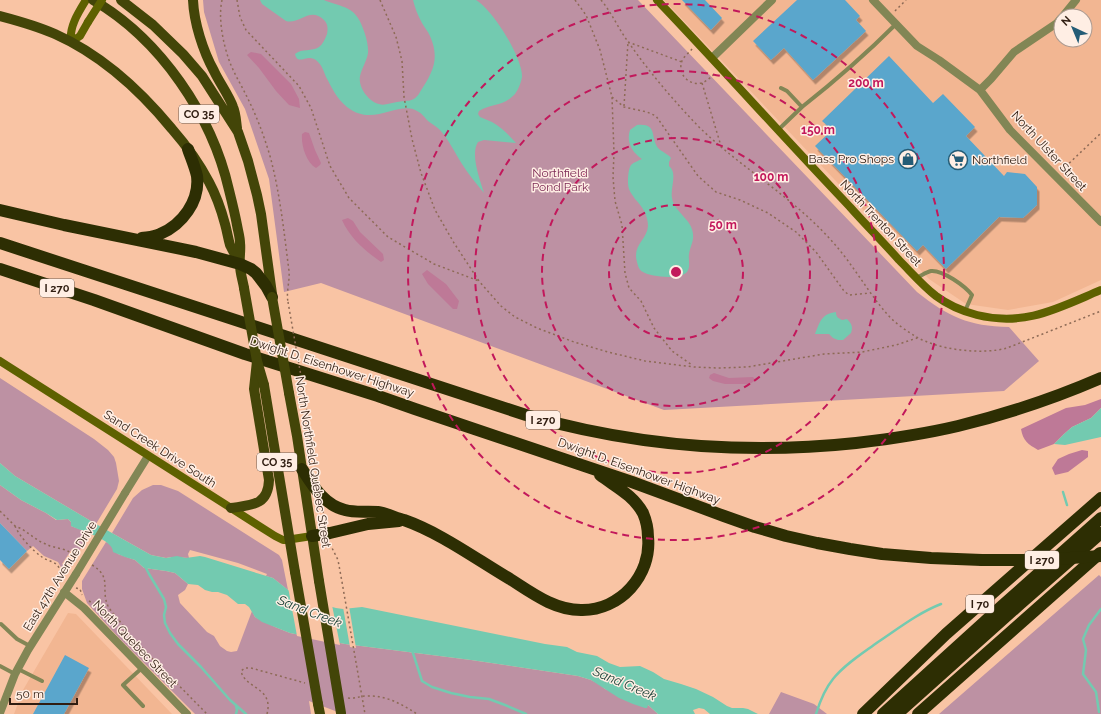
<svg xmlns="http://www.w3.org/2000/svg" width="1101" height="714" font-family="Raleway,sans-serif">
  <defs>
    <filter id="shadow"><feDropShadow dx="2.5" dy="4.5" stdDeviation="0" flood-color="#0004"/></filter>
  </defs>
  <rect width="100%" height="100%" fill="#f9c4a4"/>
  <path fill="#f2b692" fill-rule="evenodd" d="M 664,0 L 1101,0 L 1101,280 L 1053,302 L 1008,310 L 966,304 L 929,279 ZM 1061,16 L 1085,16 L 1085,40 L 1061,40 Z
    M 68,613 L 76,614 L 172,714 L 14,714 L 23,690 Z"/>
  <path fill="#bd91a3" d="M 203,0 L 638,0 L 917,292 C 949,317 968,326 1009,327 L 1039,361 L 1004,391 L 664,410 L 321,283 L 284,292 L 269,179 L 245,109 L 219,62 L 204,12 Z
    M 0,378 L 94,439 L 108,450 L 114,457 L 116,463 L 119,481 L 117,489 L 96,524 L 15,476 L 0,463 Z
    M 0,485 L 21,500 L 46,513 L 56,520 L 68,519 L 71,522 L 71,526 L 90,533 L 78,553 L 72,549 L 62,564 L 67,567 L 70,566 L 64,576 L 60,575 L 62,569 L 58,562 L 44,556 L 33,546 L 27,551 L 0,523 Z
    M 153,485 L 161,485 L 178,491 L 279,555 L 282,560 L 288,590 L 273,578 L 266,576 L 267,574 L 238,563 L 190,550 L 188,554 L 189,558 L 171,557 L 166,558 L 151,555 L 112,533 L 133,498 L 142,490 Z
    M 106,542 L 110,544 L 118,554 L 135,560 L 144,568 L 166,571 L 175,573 L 188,584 L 185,590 L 178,595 L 180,603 L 207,632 L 214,636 L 220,646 L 227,651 L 231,652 L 237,651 L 252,611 L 255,617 L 275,627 L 290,633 L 345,644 L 471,660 L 578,676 L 591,680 L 599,684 L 605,689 L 648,705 L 658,714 L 343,714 L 309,701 L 311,714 L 195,714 L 119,638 L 87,603 L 82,589 L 82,581 Z
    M 1099,575 L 1101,577 L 1101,714 L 939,714 Z
    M 781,692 L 814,704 L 827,714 L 769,714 Z"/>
  <path fill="#be7997" d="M 251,52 L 261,54 L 291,84 L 299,99 L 300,108 L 289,105 L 276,91 L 259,68 L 247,55 Z
    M 305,132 L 309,133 L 315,150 L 321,163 L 320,165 L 316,168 C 306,162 301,145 302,134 Z
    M 348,218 L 353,221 L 360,232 L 383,254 L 384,260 L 381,262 C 365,251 350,238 342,220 Z
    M 427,270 L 446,284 L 459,301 L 457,309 L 453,309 L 428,284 L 422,274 Z
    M 714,373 L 729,378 L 753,377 L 756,380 L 750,384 L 725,384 L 713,381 L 709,378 L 710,375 Z
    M 1101,399 L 1101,408 L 1091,418 L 1072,427 L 1064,434 L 1054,444 L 1038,450 C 1028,444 1023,441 1021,429 L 1066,408 L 1085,405 Z
    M 1082,450 L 1088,451 L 1088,457 L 1068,472 L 1055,475 L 1052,468 L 1058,459 L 1069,454 Z"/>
  <path fill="#73cab0" d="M 260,0 L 324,0 C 335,5 351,6 358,18 C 363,26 369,43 368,53 C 367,60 362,68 360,76 C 358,87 368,101 379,104 C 384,106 391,103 397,102 C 407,100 414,103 420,92 C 433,72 440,59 430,36 C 428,31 424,27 422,23 C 418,16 415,8 413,0 L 476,0 C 493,10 523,58 522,77 C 521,83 518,90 515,94 C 503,107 492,103 479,111 L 478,114 L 480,117 C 484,119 488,120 492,122 C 502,128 509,135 516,143 L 484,140 L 478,142 C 470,154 480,180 484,193 C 476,183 468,174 462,164 C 455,153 449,140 440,130 C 437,127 432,124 428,121 C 425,118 422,113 417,111 C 399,100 373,128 347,107 C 337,99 332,88 326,77 C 324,72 322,65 317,61 C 308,52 298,67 295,54 C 302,48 312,52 319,47 C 323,44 325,39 327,34 C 328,29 328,24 324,20 C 310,6 299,25 286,21 L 262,4 Z
    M 637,125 C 658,123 650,137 658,148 C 662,152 668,154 671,158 L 669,162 L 669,166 C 678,173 670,188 672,198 C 674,212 692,219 693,234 C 694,241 690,247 689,254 C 688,260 691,266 687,272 C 680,280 651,277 643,272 C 639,270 638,266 637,262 C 632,245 647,240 648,226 C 648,215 642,206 635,199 C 633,196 630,192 629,189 C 627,184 628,169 631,165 C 634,162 638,161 642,159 C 632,152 626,142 630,130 Z
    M 836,312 C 836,317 838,318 842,320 L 847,319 C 852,324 853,327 851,333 L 843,340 L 838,340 L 833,338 L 829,334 L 815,334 C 820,322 821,314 836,312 Z
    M 1101,408 L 1101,437 L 1065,445 L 1054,444 L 1064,434 L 1072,427 L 1091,418 Z
    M 0,463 L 15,476 L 96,524 L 151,555 L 166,558 L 177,556 L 186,558 L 200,556 L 205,557 L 273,578 L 292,593 L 307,600 L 336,608 L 343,609 L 362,607 L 545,644 L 567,647 L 577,652 L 597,656 L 609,663 L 620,667 L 640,666 L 653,672 L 664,679 L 681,684 L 696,689 L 713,697 L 727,706 L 732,708 L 743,708 L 748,709 L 758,714 L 710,714 L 704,709 L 699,708 L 693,710 L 695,714 L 658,714 L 648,705 L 647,708 L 645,708 L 633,704 L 619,698 L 591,680 L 578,676 L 471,660 L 345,644 L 290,633 L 262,622 L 255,617 L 249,607 L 245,604 L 238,604 L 227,595 L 218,592 L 212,592 L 205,590 L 198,585 L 188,584 L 175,573 L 166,571 L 144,568 L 135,560 L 125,557 L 113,552 C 113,539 81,531 71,526 L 71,522 L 68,519 L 57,520 L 46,513 L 21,500 L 0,485 Z"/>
  <path fill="#f9c4a4" d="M 288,587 L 293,591 L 308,599 L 332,605 L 340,645 L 297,636 Z
    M 349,606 L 356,648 L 350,647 L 343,607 Z"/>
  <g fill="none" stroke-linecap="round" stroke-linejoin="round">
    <path stroke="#73cab0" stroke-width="2.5" d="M 1063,492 L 1067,505
      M 145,566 L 149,574 L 164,599 L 166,607 L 164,615 L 165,623 L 170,633 L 178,644 L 201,667 L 230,700 L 246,714
      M 412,650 L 422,681 L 432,687 L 451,693 L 470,697 L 489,699 L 505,705 L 526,714
      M 1099,712 L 1096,692 L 1083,674 L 1086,650 L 1083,639 L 1089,625 L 1101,609
      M 236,714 L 237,710 L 236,706
      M 816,714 C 820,701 824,690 833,679 C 845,664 863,653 878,642 C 899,628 918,613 941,604"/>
  </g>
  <path fill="#5aa6cc" filter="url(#shadow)" d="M 682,0 L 705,0 L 722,18 L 711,30 Z
    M 797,0 L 845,0 L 860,16 L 856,20 L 866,31 L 813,80 L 784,48 L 771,60 L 753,41 Z
    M 889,56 L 933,103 L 943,94 L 975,127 L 966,136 L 1004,176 L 1007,172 L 1025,174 L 1037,187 L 1037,205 L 1023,218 L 999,217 L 946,269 L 923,245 L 917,251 L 815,146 L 832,130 L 822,121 Z
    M 0,523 L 27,551 L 9,569 L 0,560 Z
    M 65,655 L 89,668 L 64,714 L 33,714 Z"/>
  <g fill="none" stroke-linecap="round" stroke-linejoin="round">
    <path stroke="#8d6a55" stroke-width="1.5" stroke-dasharray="2 3" stroke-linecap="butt" d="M 222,0 C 218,18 223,43 229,60 C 234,74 242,86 248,99 C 257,117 264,136 270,156 C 280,193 284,232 289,271 C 290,281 286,292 288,302
      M 237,0 L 240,17 L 246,30 L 299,86 L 311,108 L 330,166 L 349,198 L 388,237 L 434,264 L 479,281
      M 380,0 L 396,37 L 402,61 L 404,97 L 412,139 L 421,173 L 435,210 L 454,243 L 479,281 L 501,306 L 515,317 L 537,328 L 574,342 L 608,352 L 645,361 L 694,367 L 718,368 L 747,367 L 824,354 L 862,352 L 896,345 L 917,338
      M 575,0 L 586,15 L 600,50 L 612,97 L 614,153 L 613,177 L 615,201 L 622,225 L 625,273 L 629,288 L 641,301 L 654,328 L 672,351 L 692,365
      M 601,0 C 612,13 619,30 629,43 C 650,73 674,101 699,127 C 740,167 791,196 830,239 C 843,253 854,269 865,285 C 872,295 879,305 887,314 C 895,323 905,330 915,336 C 937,350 982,355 1007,348 L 1101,311
      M 895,11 L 906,0
      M 628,42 L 682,62
      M 692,49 C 689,53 684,56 682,61 C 677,74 689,86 702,83 C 707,81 711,77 715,73
      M 702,83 L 721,146
      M 612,97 L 624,107 L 647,112 L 656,116 L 698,176 L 716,192 L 740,200 L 768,213 L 796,232 L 816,252 L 844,291 L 849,295 L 871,293
      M 624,106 L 628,42
      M 1062,170 L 1101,133
      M 305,399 L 315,464 L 319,475
      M 0,511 L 15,526 L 22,529 L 39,541 L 50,546 L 66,550 L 76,556
      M 323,511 L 325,523
      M 15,526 C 19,536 33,551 42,557 C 49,562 58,561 60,571 L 58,576 L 63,580
      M 330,544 L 338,560 L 342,582
      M 92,565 C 113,578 100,588 108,606 C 111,612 117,617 121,623 C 125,628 128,633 132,638 L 207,714
      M 76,588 L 80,589 L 82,595
      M 89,601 L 96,605 L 112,622 L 130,637
      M 348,698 C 355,699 360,696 367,696 C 385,695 402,704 417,714
      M 267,714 C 274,687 245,689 241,671 L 245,668 L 251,668 L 305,683"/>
    <path stroke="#828655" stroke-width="4" d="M 802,107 C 835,81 866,54 896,24
      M 778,130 L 802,107 L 787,91 L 781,88
      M 916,278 C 921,276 926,272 931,271 C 943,270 965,286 972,295 L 965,311
      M 1,624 L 17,639 L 30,646
      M 0,666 L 15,674
      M 142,668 L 123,685 L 143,706
      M 18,669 L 42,681"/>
    <path stroke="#828655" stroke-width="8" d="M 873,0 L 917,46 L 939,60 L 980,90 L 1010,130 L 1101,222
      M 1063,16 L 1076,0
      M 712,58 L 772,0
      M 980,90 L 991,79 L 1014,52 L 1057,23 L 1061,18
      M 125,493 L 148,456
      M 64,592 L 84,608 L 187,714
      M 0,713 L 15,674 L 28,650 L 76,574"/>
    <path stroke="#5e6100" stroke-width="8" d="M 86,0 C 78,13 69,27 71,42 L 80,36 L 88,22
      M 657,0 C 722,68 785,139 850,207 C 866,225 883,242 899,260 C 911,272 922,285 936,296 C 948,305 962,311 977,315 C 1025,327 1058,308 1101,290
      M 0,361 L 275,536 L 283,540 L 286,540 L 312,536"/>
    <path stroke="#434508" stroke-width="10" d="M 93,0 C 160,39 212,115 229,190 C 232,202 235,214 237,225 C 238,231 240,237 240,243 C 241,250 239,258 240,265 C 240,273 243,281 244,288
      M 121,0 L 153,25 L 183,54 L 202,76 L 238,132 L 248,161 L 257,195 L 261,214 L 272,294
      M 193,0 C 194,23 203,51 214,71 C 219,82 230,97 233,107 C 236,114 236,122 237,128
      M 0,16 C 19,21 37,26 55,34 C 102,55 140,90 172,129 C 186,145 199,163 209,182 C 216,195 221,209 225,224 C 227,231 228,238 230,245 C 233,251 237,258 240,264
      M 264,385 L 295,572
      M 289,393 L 297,436 L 319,581
      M 231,508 C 251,505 268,506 269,480 L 254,389 L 257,361
      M 318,704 L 320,714"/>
    <path stroke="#2d2e03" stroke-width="12" d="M 0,210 L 64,225 L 196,252 L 240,264 L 251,269 L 256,273 L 266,286 L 272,297
      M 142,238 C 148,237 154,237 160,234 C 182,225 200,201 197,176 C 195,167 191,158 188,149
      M 0,243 L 526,415 C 634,446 744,455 856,443 C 890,439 924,434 958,426 C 1007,414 1055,398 1101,378
      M 0,269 L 94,300 L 245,354 L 378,396 L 415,409 L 632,482 L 724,516 L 755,527 L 786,536 L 817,543 L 850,549 L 882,554 L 931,558 L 982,560
      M 302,469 C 313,486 324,505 345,510 C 355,513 367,511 378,512 C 386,513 396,518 404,520 C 441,533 476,559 510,579 C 532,593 554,610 581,610 C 620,611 652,575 648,537 C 648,529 646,520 643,513 C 633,495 616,487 600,475
      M 312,536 L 330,533 L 368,524 L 399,521
      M 863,714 L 946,634 L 1101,498
      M 883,714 L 1002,606 L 1101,518
      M 897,714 L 1020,604 L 1101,533
      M 918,714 L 1100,553"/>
    <path stroke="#8d6a55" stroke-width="1.5" stroke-dasharray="2 3" stroke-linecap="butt" d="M 288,302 L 305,399
      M 342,582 L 365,714"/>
    <path stroke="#828655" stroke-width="8" d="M 76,574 L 125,493"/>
    <path stroke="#5e6100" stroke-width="8" d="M 88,22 L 102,0"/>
    <path stroke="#434508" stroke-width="10" d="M 244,288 L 257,361 L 264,385
      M 272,297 L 289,393
      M 295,572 L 318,704
      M 319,581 L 341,713"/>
    <path stroke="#2d2e03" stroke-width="12" d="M 982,560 L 1040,560 L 1101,556"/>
  </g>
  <g fill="none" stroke="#c2185b" stroke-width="2" stroke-dasharray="7 5">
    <circle cx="676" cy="272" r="67"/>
    <circle cx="676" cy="272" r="134"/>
    <circle cx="676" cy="272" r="201"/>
    <circle cx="676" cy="272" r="268"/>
  </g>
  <defs>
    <symbol id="shop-ring" viewBox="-11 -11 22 22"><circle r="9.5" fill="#ffeee4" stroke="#245c76" stroke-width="1.5"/><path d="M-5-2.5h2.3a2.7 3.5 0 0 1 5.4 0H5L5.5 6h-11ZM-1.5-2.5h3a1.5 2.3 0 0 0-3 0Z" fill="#245c76"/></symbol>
    <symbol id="supermarket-ring" viewBox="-11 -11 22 22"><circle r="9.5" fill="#ffeee4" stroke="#245c76" stroke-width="1.5"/><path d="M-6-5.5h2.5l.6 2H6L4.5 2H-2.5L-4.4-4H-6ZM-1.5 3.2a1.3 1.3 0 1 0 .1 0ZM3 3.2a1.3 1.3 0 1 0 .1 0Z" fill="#245c76"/></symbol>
  </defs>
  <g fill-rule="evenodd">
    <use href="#shop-ring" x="897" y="148" width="22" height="22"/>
    <use href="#supermarket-ring" x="947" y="149" width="22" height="22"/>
  </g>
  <g text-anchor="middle" stroke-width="3" stroke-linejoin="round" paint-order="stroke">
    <g fill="#ffeee4" stroke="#6e5c50" stroke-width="1">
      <rect x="179" y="105" width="40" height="18" rx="3"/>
      <rect x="40" y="279" width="34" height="18" rx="3"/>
      <rect x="526" y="411" width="34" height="18" rx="3"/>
      <rect x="257" y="453" width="40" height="18" rx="3"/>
      <rect x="1025" y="551" width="34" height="18" rx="3"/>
      <rect x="966" y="595" width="28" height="18" rx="3"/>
    </g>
    <g font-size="11" font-weight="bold" fill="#301d11">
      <text x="199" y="118">CO 35</text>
      <text x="57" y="292">I 270</text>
      <text x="543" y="424">I 270</text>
      <text x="277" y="466">CO 35</text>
      <text x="1042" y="564">I 270</text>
      <text x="980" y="608">I 70</text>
    </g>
    <g font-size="12" fill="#301d11" stroke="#ffeee4">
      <text transform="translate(1049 151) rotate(47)" y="4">North Ulster Street</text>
      <text transform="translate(881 223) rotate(47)" y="4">North Trenton Street</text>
      <text transform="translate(332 367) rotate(18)" y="4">Dwight D. Eisenhower Highway</text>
      <text transform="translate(160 449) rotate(33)" y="4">Sand Creek Drive South</text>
      <text transform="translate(313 462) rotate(81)" y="4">North Northfield Quebec Street</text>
      <text transform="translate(639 471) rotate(20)" y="4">Dwight D. Eisenhower Highway</text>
      <text transform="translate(60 576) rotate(-58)" y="4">East 47th Avenue Drive</text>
      <text transform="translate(135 644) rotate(46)" y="4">North Quebec Street</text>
    </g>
    <g font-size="12" fill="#301d11" stroke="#ffeee4" text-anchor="end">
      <text x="894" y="163">Bass Pro Shops</text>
      <text x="972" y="164" text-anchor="start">Northfield</text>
    </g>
    <g font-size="12" fill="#7c2954" stroke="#ffeee4">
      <text x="560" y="177">Northfield<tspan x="560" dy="14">Pond Park</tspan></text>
    </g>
    <g font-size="13" font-style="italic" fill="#163e33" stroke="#ffeee4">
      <text transform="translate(310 611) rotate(21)" y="5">Sand Creek</text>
      <text transform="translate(625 683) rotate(23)" y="5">Sand Creek</text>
    </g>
  </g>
  <circle cx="676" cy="272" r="6" fill="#c2185b" stroke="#ffeee4" stroke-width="2"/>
  <g font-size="12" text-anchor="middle" font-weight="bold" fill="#c2185b" stroke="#ffeee4" stroke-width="3" stroke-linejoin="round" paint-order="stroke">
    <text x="866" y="87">200 m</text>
    <text x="818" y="134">150 m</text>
    <text x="771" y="181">100 m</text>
    <text x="723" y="229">50 m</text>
  </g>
  <g transform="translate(1073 28) rotate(316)"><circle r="19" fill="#ffeee4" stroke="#ac9a90"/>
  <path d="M0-3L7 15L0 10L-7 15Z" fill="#245c76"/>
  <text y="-6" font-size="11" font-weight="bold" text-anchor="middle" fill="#301d11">N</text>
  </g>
  <path d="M10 698v6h67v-6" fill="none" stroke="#301d11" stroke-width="2"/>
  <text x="16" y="698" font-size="12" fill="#301d11" stroke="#ffeee4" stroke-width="3" paint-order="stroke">50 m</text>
</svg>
